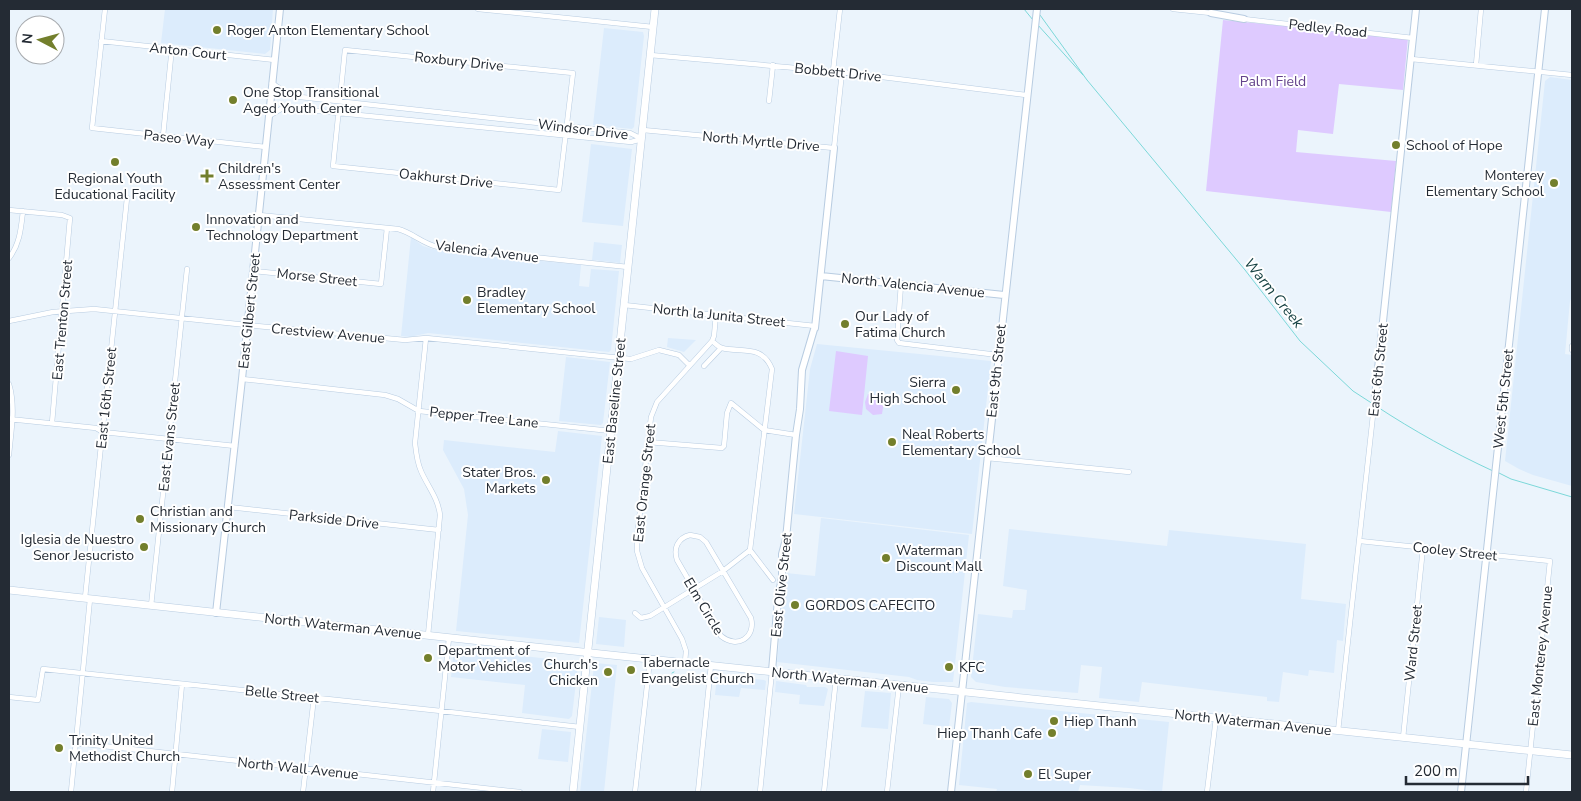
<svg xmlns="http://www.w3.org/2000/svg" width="1581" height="801" font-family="'Nunito Sans',sans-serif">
  <rect width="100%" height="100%" fill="#ebf4fc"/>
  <path fill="#dcecfc" d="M 165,9 L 273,9 L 270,50 L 265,54 L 161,43 Z
    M 604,28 L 643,32 L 644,36 L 634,127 L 632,129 L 593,125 Z
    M 1550,77 L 1572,80 L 1572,297 L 1570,301 L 1565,354 L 1572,355 L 1572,486 L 1533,475 L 1519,469 L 1505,461 L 1545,81 Z
    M 591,144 L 632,149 L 623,226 L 582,222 Z
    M 411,237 L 423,246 L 436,250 L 581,265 L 579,286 L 589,287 L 591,269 L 619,271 L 611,350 L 609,352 L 428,333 L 410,337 L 401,336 Z
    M 594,242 L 622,245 L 620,263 L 592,260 Z
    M 668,338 L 696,340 L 684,352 L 667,347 Z
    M 817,344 L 991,361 L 972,534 L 794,514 L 810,369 Z
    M 566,357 L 610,362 L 603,423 L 601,425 L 559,421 Z
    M 558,431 L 602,436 L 579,643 L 456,631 L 468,515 L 464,489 L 443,450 L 444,440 L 555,452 Z
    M 821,518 L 969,535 L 953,682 L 933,682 L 917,680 L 909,677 L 777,662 L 786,573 L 815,576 Z
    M 1009,529 L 1167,546 L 1169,530 L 1306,544 L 1301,599 L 1346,604 L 1343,641 L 1337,640 L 1334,673 L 1309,670 L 1308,676 L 1283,672 L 1279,702 L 1267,701 L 1267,697 L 1142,682 L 1139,702 L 1099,698 L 1102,667 L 1081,665 L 1078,693 L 1005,687 L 976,682 L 971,677 L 978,614 L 1012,618 L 1013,610 L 1025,610 L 1027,590 L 1003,586 Z
    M 599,617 L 626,620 L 624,647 L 596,644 Z
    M 454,648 L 576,662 L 578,665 L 572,716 L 569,719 L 522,713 L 525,685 L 451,677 Z
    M 595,663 L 617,665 L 604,792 L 580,792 L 594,665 Z
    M 717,675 L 764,680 L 766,681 L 765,690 L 741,688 L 739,697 L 715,695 Z
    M 776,681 L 806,685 L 807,687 L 825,687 L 828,689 L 824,706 L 799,704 L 800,695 L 775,692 Z
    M 865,691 L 891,693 L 888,729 L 861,727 Z
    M 926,697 L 949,699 L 952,703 L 949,727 L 923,724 Z
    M 971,702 L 1169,722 L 1162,792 L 1129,788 L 1080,785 L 1078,792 L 996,792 L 997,789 L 959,785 L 967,703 Z
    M 542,729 L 571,732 L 568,762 L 538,759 Z"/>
  <path fill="#decaff" d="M 1223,20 L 1408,38 L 1403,90 L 1339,84 L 1333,134 L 1298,130 L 1296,152 L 1396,161 L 1391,212 L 1206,191 Z
    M 836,351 L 868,356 L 862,415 L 829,411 Z
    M 868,394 L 885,396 L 882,414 L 873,415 L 866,409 L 865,402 Z"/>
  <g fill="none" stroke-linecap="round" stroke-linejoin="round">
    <path stroke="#7cd8d9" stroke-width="1" d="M 1024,9 L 1033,20
      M 1040,15 L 1087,80 L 1245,270 L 1300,341 L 1353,391 L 1373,404
      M 1037,24 L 1083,75
      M 1376,406 C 1414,431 1452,452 1493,471
      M 1499,473 L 1511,479 L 1572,497
      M 672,673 L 674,672"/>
    <defs>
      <path id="street" d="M 105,9 L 92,128 L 266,147
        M 478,9 L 653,27
        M 1173,9 L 1211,13
        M 1244,19 L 1413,38
        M 101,41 L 275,60
        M 345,50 L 573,73 L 559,190 L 333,166 Z
        M 650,55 L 842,72 L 1026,95
        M 1411,59 L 1572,75
        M 1476,65 L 1481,9
        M 833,71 L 840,9
        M 272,83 L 291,96 L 630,133 L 642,139
        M 769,101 L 773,65
        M 269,116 L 281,109 L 288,108 L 631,142 L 642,139
        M 643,130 L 834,148 L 842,72
        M 163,136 L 171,57
        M 9,210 L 62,215 L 70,218 L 52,423
        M 259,215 L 398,229 C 413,233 423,244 438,247 L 628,267
        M 9,258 C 20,244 21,228 23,211
        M 253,271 L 381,284 L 387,228
        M 901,284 L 897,340 L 899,343 L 998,355
        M 624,305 L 815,326
        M 9,321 L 53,312 L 94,309 L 247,325 L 405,340 L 426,338 L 631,359 L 659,350 L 679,355 L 689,365
        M 426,338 L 415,443 C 416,452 417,462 421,471 C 428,487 438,498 440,515 L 428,635
        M 712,341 C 715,343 718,347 722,348 C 741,353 762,344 772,369 L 750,550 L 773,580
        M 1572,346 L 1572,350
        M 704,366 L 721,348
        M 242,379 L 385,395 L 398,399 L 419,411 L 611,431
        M 9,384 C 16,407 11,431 9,455
        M 9,419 L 96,428 L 103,432 L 235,446
        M 648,442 L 722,448 L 724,446 L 727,413 L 731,403 L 764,430 L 796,435
        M 987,458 L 1129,472
        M 229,507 L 439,530
        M 690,535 L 700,537 L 706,542 L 751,618 C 756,638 737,649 721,636 L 677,560 C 673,548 678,538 690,535 Z
        M 1360,541 L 1550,561 L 1526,792
        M 85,598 L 127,198
        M 151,606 L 187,269
        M 635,613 L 641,618 L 650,616 L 723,571 L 750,550
        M 685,662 L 686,651 L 682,639 L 642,568 L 637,551 L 637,537 L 651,417 L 657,402 L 712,341 L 714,336 L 716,315
        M 9,697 L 38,700 L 43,669 L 441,711 L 580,727
        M 1338,731 L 1375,397
        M 1403,738 L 1423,548
        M 76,743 L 520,792
        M 71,792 L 90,599
        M 172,792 L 182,684
        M 303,792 L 314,697
        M 433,792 L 449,638
        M 635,792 L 650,659
        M 698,792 L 711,665
        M 760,792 L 772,671
        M 824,792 L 836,678
        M 887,792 L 899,685
        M 1207,792 L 1216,718"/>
      <path id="secondary" d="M 1211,13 L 1244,19
        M 821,276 L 1004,295
        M 815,328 L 834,148
        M 1375,397 L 1416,9
        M 216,613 L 242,379 L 280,9
        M 772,671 L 778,599 L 782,577 L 782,554 L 786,539 L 796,435 L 800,409 L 802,370 L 815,326
        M 951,792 L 1037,9
        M 1461,792 L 1545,9"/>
      <path id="primary" d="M 9,590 L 601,654 L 1572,755
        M 573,792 L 655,9"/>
    </defs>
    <use href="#street" stroke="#b8cce1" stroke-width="5.5"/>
    <use href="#secondary" stroke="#b8cce1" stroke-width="8"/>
    <use href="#primary" stroke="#b8cce1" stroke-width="8"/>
    <use href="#street" stroke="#fff" stroke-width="4.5"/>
    <use href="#secondary" stroke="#fff" stroke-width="6"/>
    <use href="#primary" stroke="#fff" stroke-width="7"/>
  </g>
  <g fill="#737f2c" stroke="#fff" stroke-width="2">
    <circle cx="217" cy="30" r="5"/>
    <circle cx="233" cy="100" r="5"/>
    <circle cx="1396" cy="145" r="5"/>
    <circle cx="115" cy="162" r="5"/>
    <path d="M204.5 168.5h5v5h5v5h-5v5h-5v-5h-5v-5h5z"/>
    <circle cx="1554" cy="183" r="5"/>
    <circle cx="196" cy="227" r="5"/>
    <circle cx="467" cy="300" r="5"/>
    <circle cx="845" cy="324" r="5"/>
    <circle cx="956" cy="390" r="5"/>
    <circle cx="892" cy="442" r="5"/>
    <circle cx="546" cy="480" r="5"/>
    <circle cx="140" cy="519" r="5"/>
    <circle cx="144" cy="547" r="5"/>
    <circle cx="886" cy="558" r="5"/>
    <circle cx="795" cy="605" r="5"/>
    <circle cx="428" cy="658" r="5"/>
    <circle cx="949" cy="667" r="5"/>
    <circle cx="631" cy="670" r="5"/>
    <circle cx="608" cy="672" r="5"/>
    <circle cx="1054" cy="721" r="5"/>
    <circle cx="1052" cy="733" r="5"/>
    <circle cx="59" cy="748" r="5"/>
    <circle cx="1028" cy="774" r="5"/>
  </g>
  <g text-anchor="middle" stroke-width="4" stroke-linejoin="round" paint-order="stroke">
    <g font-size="14" fill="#242b34" stroke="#fff">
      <text transform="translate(1328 28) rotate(6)" y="5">Pedley Road</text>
      <text transform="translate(188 51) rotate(6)" y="5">Anton Court</text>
      <text transform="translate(459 61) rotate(6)" y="5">Roxbury Drive</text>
      <text transform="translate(838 72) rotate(6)" y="5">Bobbett Drive</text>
      <text transform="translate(583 129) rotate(7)" y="5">Windsor Drive</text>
      <text transform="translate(179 138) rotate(6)" y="5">Paseo Way</text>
      <text transform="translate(761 141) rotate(5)" y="5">North Myrtle Drive</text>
      <text transform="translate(446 178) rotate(6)" y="5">Oakhurst Drive</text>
      <text transform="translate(487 251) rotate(7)" y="5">Valencia Avenue</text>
      <text transform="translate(317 277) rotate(6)" y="5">Morse Street</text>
      <text transform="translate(913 285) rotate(6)" y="5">North Valencia Avenue</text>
      <text transform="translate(249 311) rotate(-84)" y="5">East Gilbert Street</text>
      <text transform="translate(719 315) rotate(6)" y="5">North la Junita Street</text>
      <text transform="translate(62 320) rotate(-85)" y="5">East Trenton Street</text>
      <text transform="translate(328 333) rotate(5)" y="5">Crestview Avenue</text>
      <text transform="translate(1378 370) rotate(-84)" y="5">East 6th Street</text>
      <text transform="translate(996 371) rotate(-84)" y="5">East 9th Street</text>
      <text transform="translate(106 398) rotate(-84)" y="5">East 16th Street</text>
      <text transform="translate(1503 399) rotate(-84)" y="5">West 5th Street</text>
      <text transform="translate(614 401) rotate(-84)" y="5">East Baseline Street</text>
      <text transform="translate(484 417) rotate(6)" y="5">Pepper Tree Lane</text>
      <text transform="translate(169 437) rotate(-84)" y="5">East Evans Street</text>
      <text transform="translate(644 483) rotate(-84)" y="5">East Orange Street</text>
      <text transform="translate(334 519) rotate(6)" y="5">Parkside Drive</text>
      <text transform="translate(1455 551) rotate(6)" y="5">Cooley Street</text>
      <text transform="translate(781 585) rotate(-84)" y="5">East Olive Street</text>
      <text transform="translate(704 606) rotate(59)" y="5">Elm Circle</text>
      <text transform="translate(343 626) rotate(6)" y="5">North Waterman Avenue</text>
      <text transform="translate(1413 643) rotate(-84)" y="5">Ward Street</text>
      <text transform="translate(1540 656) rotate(-84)" y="5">East Monterey Avenue</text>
      <text transform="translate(850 680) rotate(6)" y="5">North Waterman Avenue</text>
      <text transform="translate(282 694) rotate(6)" y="5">Belle Street</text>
      <text transform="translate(1253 722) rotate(6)" y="5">North Waterman Avenue</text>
      <text transform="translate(298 768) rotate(6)" y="5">North Wall Avenue</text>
    </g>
    <g font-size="14" fill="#242b34" stroke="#fff" text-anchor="start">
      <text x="227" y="35">Roger Anton Elementary School</text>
      <text x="243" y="97">One Stop Transitional<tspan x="243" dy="16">Aged Youth Center</tspan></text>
      <text x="1406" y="150">School of Hope</text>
      <text x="218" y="173">Children's<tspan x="218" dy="16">Assessment Center</tspan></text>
      <text x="1544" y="180" text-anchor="end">Monterey<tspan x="1544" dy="16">Elementary School</tspan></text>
      <text x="115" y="183" text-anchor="middle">Regional Youth<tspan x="115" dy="16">Educational Facility</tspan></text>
      <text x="206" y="224">Innovation and<tspan x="206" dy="16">Technology Department</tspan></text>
      <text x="477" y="297">Bradley<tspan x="477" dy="16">Elementary School</tspan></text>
      <text x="855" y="321">Our Lady of<tspan x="855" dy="16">Fatima Church</tspan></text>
      <text x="946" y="387" text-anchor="end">Sierra<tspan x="946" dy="16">High School</tspan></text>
      <text x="902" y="439">Neal Roberts<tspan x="902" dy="16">Elementary School</tspan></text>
      <text x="536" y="477" text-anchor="end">Stater Bros.<tspan x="536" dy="16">Markets</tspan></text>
      <text x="150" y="516">Christian and<tspan x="150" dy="16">Missionary Church</tspan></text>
      <text x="134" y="544" text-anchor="end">Iglesia de Nuestro<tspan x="134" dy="16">Senor Jesucristo</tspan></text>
      <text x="896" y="555">Waterman<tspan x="896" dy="16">Discount Mall</tspan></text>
      <text x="805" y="610">GORDOS CAFECITO</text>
      <text x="438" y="655">Department of<tspan x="438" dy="16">Motor Vehicles</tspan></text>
      <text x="641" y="667">Tabernacle<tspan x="641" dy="16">Evangelist Church</tspan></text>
      <text x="598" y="669" text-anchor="end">Church's<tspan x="598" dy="16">Chicken</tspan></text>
      <text x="959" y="672">KFC</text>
      <text x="1064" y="726">Hiep Thanh</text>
      <text x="1042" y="738" text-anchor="end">Hiep Thanh Cafe</text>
      <text x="69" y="745">Trinity United<tspan x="69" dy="16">Methodist Church</tspan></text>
      <text x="1038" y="779">El Super</text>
    </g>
    <g font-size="14" fill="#63428b" stroke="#fff">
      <text x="1273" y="86">Palm Field</text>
    </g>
    <g font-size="15" font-style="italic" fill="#184344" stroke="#fff">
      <text transform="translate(1274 293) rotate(51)" y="5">Warm Creek</text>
    </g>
  </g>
  <rect width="1581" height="801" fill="none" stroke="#242b34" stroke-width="20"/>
  <g transform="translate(40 40) rotate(276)"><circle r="24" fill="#ffffff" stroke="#a7aaae"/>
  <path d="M0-4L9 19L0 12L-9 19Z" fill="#737f2c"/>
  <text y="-8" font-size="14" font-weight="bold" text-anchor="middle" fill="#242b34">N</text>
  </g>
  <path d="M1406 776v8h122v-8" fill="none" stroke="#242b34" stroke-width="2.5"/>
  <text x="1414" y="776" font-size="15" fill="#242b34" stroke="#ffffff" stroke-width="4" paint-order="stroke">200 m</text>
</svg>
